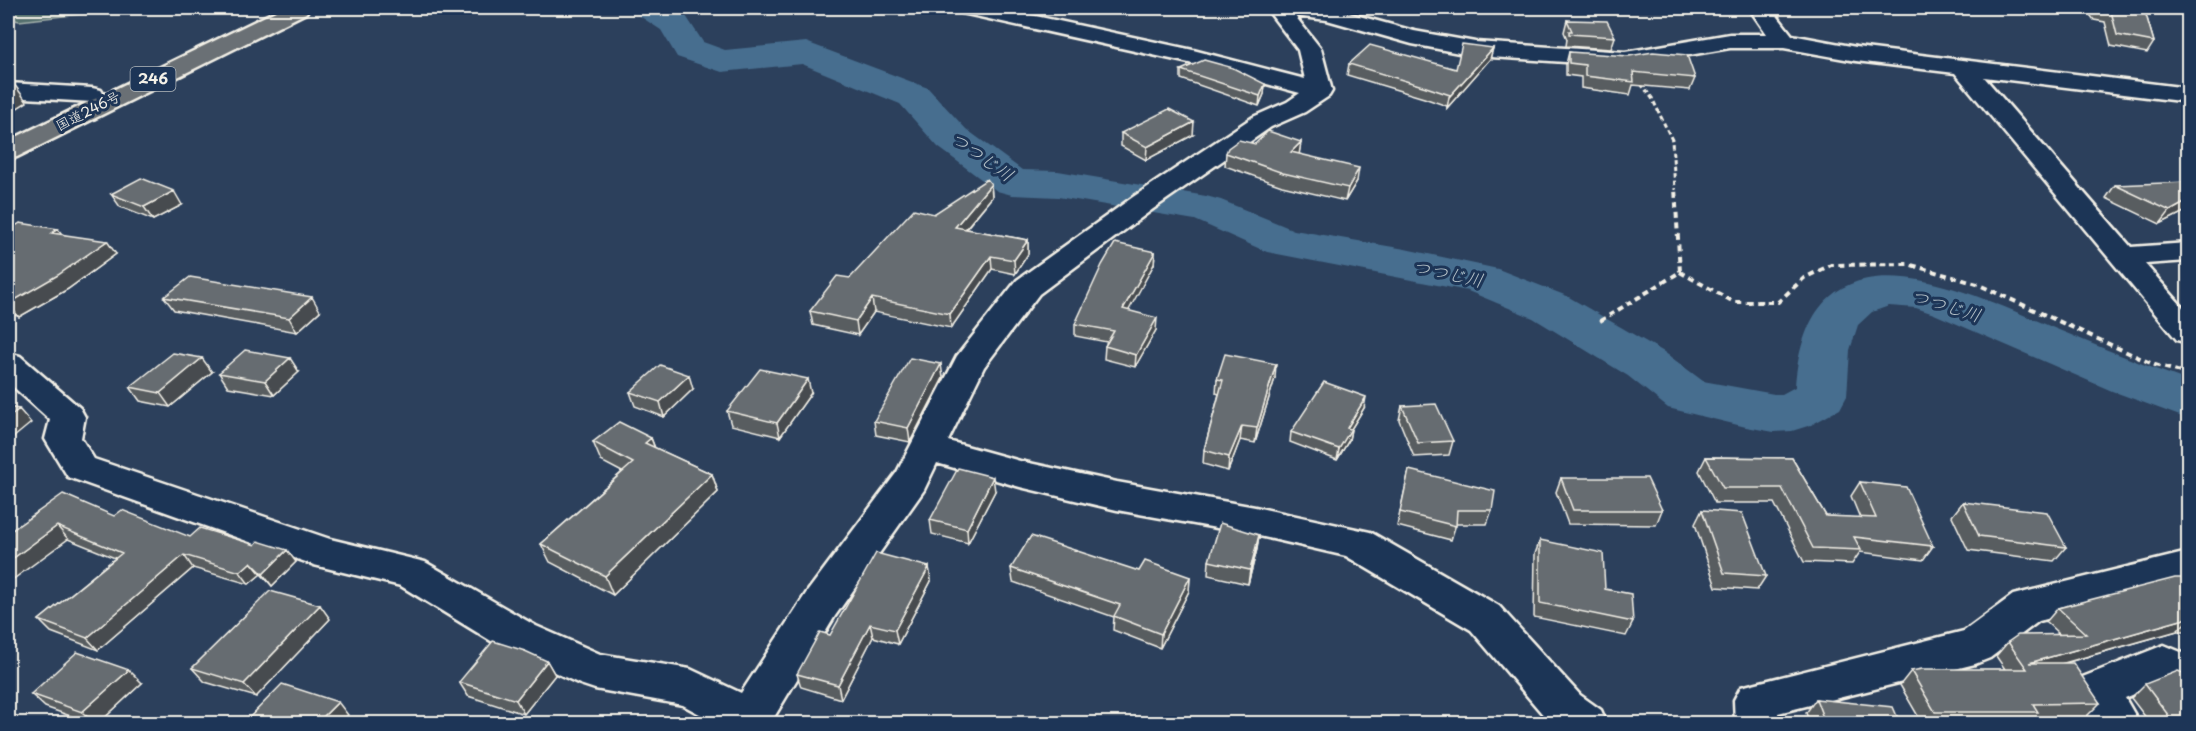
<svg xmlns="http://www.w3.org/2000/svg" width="2196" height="731" font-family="'Playpen Sans','Klee One',sans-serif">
  <rect width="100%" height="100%" fill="#2c405c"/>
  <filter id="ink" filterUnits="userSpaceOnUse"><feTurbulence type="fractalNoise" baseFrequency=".0167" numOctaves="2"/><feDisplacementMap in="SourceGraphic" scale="12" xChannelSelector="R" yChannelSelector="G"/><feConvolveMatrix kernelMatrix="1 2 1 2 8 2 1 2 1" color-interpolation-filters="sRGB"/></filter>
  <g filter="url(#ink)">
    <path fill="#54706e" stroke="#a4b0ab" stroke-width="1.5" d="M 8,8 L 135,8 L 19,21 L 8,18 Z"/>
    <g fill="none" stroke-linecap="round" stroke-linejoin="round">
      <path fill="#476e8f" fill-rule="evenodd" d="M 633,8 L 673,8 L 686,16 L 703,42 L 725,50 L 806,42 L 928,88 L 966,129 L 1022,170 L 1058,171 L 1206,196 L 1221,200 L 1294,230 L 1405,249 L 1498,269 L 1567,296 L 1664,352 L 1703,381 L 1774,394 L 1782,394 L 1795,387 C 1808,216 1954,285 2054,328 C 2098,346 2143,365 2188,381 L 2188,419 L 2112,391 L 1934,314 L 1916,308 L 1889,306 L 1872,312 L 1858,325 L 1850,350 L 1847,396 L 1840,409 L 1811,425 L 1792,431 L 1774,432 L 1746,427 L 1668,408 L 1628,376 L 1533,318 L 1468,291 L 1267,252 L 1195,220 L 1058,197 L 1012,195 L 997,191 L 938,147 L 900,104 L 802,64 L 722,72 L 677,57 L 661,30 L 638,15 Z"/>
      <defs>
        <path id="minor" d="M 959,8 L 998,8 L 1193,50 L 1305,79 L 1298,50 L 1266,8 L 1330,8 L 1414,31 L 1475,42 L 1625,52 L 1730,34 L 1767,34 L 1749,8 L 1771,8 L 1792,35 L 1856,47 L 2188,88 L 2188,102 L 1984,77 L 2131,247 L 2188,243 L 2188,261 L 2145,264 L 2188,313 L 2188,343 L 2177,340 L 1955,73 L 1856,61 L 1784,48 L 1730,48 L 1625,66 L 1475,56 L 1412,44 L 1327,20 L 1295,16 L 1321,49 L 1332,91 L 1329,96 L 1305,112 L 1271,127 L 1153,209 L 1039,294 L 984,367 L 948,441 L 1020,461 L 1117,482 L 1255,507 L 1370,532 L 1499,606 L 1580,695 L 1601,710 L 1607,724 L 1551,724 L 1471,630 L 1346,556 L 1255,535 L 1117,510 L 1020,487 L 937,463 L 924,490 L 835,616 L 770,724 L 718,724 L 683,705 L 595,689 L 580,684 L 506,650 L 401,586 L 314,565 L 68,477 L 45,439 L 50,420 L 8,382 L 8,353 L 20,356 L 80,408 L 85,417 L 81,438 L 94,459 L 330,539 L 425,562 L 536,626 L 600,654 L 690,669 L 741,693 L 807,592 L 897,472 L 957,356 L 1017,280 L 1133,197 L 1253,117 L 1287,102 L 1300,93 L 1189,63 L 962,13 Z
          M 8,83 L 92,88 L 101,90 L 104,95 L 101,100 L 92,102 L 8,97 Z
          M 2188,552 L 2188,583 L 2039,621 L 1990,658 L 1975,664 L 1778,713 L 1779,724 L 1735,724 L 1734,700 L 1741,687 L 1964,631 L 2013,595 Z
          M 2164,645 L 2188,655 L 2188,692 L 2163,682 L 2125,698 L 2140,724 L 2093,724 L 2074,691 L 2080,678 Z"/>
        <path id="highway" d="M 282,8 L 309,8 L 306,13 L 17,157 L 8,159 L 8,141 Z"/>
      </defs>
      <use href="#minor" stroke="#f4f1e8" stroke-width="5"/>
      <use href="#highway" stroke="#f4f1e8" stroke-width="5"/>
      <path stroke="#f4f1e8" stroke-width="3" stroke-dasharray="4.5 3" stroke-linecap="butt" d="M 1641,84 L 1652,98 L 1672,140 L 1675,190"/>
      <path stroke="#f4f1e8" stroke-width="4" stroke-dasharray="6 4.5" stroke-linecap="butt" d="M 1680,272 L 1734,302 L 1778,302 L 1804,278 L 1831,265 L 1908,264 L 1977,284 L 2155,365 L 2188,374
        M 1600,321 L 1680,272 L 1675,188"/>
      <use href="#minor" fill="#1d3557" fill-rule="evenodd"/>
      <use href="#highway" fill="#6a7074" fill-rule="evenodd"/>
    </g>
    <path fill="#585d61" stroke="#f4f1e8" stroke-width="1.5" d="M 2085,8 L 2144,8 L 2154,42 L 2147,53 L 2111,46 L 2105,22 L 2094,20 Z
      M 1567,20 L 1615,37 L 1611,49 L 1566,46 L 1567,39 L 1564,32 Z
      M 1493,48 L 1490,59 L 1447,108 L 1447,106 L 1424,98 L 1347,75 L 1349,64 L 1456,69 Z
      M 1569,52 L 1695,78 L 1690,90 L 1633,85 L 1630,95 L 1581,88 L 1581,77 L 1566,75 L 1566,64 Z
      M 1181,70 L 1265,84 L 1264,94 L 1259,106 L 1181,79 Z
      M 1121,133 L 1193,135 L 1146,160 L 1121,146 Z
      M 1301,142 L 1299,154 L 1357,181 L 1345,201 L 1282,186 L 1225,166 L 1226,153 L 1255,144 Z
      M 991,184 L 992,197 L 966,229 L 1028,240 L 1028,254 L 1015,274 L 992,269 L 951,328 L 874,312 L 858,335 L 813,325 L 810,311 L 850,278 L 934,214 Z
      M 2115,185 L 2188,210 L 2160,224 L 2106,198 Z
      M 111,194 L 182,205 L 153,220 L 120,207 Z
      M 8,224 L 62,234 L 116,254 L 68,289 L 19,317 L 8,312 Z
      M 1155,252 L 1154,264 L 1128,310 L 1156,330 L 1135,367 L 1104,359 L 1105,346 L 1107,342 L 1075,336 L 1075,324 Z
      M 164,297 L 320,311 L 297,332 L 174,310 Z
      M 212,372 L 170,407 L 140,401 L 130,387 Z
      M 299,372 L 274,395 L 228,387 L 219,373 Z
      M 943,378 L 910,442 L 876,435 L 874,421 Z
      M 1275,378 L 1255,443 L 1240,440 L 1228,471 L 1203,464 L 1204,450 L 1219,394 L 1216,393 L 1217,379 Z
      M 693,389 L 664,417 L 635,406 L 630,392 Z
      M 811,393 L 780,437 L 731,425 L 727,411 Z
      M 1402,406 L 1453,441 L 1449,455 L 1414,457 L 1399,420 Z
      M 1364,408 L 1351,429 L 1349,440 L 1337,460 L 1290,442 L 1291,432 Z
      M 651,438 L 655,448 L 712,474 L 718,492 L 613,595 L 550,562 L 541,544 L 622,472 L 601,461 L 593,442 Z
      M 1706,457 L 1792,458 L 1826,516 L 1860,518 L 1851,496 L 1860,482 L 1933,546 L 1923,560 L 1860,552 L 1852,564 L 1804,562 L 1774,503 L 1715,503 L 1699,471 Z
      M 1409,470 L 1492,510 L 1487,524 L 1456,524 L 1451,540 L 1397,526 Z
      M 1561,478 L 1662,510 L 1656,525 L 1568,524 L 1556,492 Z
      M 995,491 L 968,543 L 932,534 L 930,520 Z
      M 1963,502 L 2066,547 L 2054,561 L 1968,550 L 1952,516 Z
      M 1702,510 L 1766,576 L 1757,590 L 1716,587 L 1695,524 Z
      M 114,516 L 190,537 L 296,562 L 272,586 L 261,574 L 249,584 L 193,568 L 98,650 L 51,632 L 39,620 L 115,558 L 68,539 L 8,533 Z
      M 1259,535 L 1257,549 L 1248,584 L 1208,575 L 1209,561 Z
      M 1540,540 L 1605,589 L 1633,622 L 1626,636 L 1534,617 L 1535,554 Z
      M 929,567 L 931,581 L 898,644 L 873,637 L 841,699 L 801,687 L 797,674 Z
      M 1011,568 L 1139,571 L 1190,577 L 1189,591 L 1160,648 L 1113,630 L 1114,617 L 1013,582 Z
      M 2188,578 L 2188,631 L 2177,631 L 2065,663 L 2100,703 L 2086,717 L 2033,718 L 2027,723 L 1922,723 L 1900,685 L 1911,671 L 2005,669 L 1996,656 L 2008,642 L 2059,634 L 2046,622 L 2058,608 Z
      M 330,619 L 256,697 L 205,682 L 192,668 Z
      M 547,661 L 555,675 L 524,714 L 468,696 L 459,682 Z
      M 142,683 L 99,723 L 90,723 L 45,707 L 31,694 Z
      M 2145,684 L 2188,723 L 2150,723 L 2131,698 Z
      M 1816,699 L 1900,723 L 1810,723 L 1806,713 Z"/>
    <path fill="#474c4f" stroke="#f4f1e8" stroke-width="1.5" d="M 1493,48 L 1490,59 L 1447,108 L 1449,97 Z
      M 14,84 L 27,102 L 8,114 L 8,88 Z
      M 1265,84 L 1264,94 L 1259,106 L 1260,96 Z
      M 1194,122 L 1193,135 L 1146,160 L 1147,147 Z
      M 1301,142 L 1299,155 L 1291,152 Z
      M 1359,168 L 1357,181 L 1345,201 L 1348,188 Z
      M 991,184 L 992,197 L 956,240 L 955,227 Z
      M 174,191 L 182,205 L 153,220 L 144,207 Z
      M 2188,201 L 2188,210 L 2160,224 L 2170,211 Z
      M 58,229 L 68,242 L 52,233 Z
      M 1028,240 L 1028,254 L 1015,274 L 1014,260 Z
      M 107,241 L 116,254 L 68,289 L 19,317 L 8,304 Z
      M 1155,252 L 1154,264 L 1123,321 L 1123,309 Z
      M 991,256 L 992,269 L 951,328 L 950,314 Z
      M 312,297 L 320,311 L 297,332 L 289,318 Z
      M 872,298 L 874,312 L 858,335 L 856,321 Z
      M 1157,318 L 1156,330 L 1135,367 L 1136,355 Z
      M 202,358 L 212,372 L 170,407 L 160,393 Z
      M 290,358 L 299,372 L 274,395 L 265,381 Z
      M 941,364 L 943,378 L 910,442 L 908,428 Z
      M 1276,364 L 1275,378 L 1255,443 L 1257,428 Z
      M 689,375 L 693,389 L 664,417 L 660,402 Z
      M 808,379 L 811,393 L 780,437 L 777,423 Z
      M 1366,397 L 1364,408 L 1351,429 L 1349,440 L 1337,460 L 1339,449 L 1347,428 Z
      M 19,409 L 31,423 L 8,442 L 8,418 Z
      M 1242,426 L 1240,440 L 1228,471 L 1229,457 Z
      M 651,438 L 658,457 L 645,443 Z
      M 712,474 L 718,492 L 613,595 L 605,576 Z
      M 993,477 L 995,491 L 968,543 L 967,529 Z
      M 57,526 L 68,539 L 8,583 L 8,562 Z
      M 1259,535 L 1257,549 L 1248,584 L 1250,570 Z
      M 287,550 L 296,562 L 272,586 L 263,574 Z
      M 184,555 L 193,568 L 98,650 L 87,638 Z
      M 251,562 L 261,574 L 249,584 L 240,572 Z
      M 929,567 L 931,581 L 898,644 L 895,630 Z
      M 1190,577 L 1189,591 L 1160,648 L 1161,634 Z
      M 320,605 L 330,619 L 256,697 L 244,684 Z
      M 2188,618 L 2188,620 L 2177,631 L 2022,675 L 2027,669 L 2029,663 Z
      M 870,624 L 873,637 L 841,699 L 838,685 Z
      M 547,661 L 555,675 L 524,714 L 516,700 Z
      M 129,670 L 142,683 L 99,723 L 94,723 L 82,712 Z
      M 338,702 L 348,715 L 341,723 L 317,723 Z"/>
    <path fill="#666c71" stroke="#f4f1e8" stroke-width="1.5" d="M 2099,8 L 2144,8 L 2154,42 L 2117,35 L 2111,11 L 2101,10 Z
      M 1567,20 L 1607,21 L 1615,37 L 1569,34 L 1569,31 L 1572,31 Z
      M 1462,44 L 1493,48 L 1449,97 L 1450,95 L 1426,87 L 1349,64 L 1370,45 L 1456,69 Z
      M 1569,52 L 1629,56 L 1653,52 L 1687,55 L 1695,78 L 1633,72 L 1634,82 L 1585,76 L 1585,65 L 1569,63 Z
      M 1204,60 L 1233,68 L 1265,84 L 1260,96 L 1181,70 Z
      M 8,84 L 14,84 L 8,88 Z
      M 1169,109 L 1194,122 L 1147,147 L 1121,133 Z
      M 1268,131 L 1301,142 L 1291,152 L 1359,168 L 1348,188 L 1283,173 L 1226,153 L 1228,148 L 1239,140 L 1255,144 Z
      M 141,178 L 174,191 L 144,207 L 111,194 Z
      M 987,179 L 991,184 L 955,227 L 1028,240 L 1014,260 L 991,256 L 950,314 L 872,298 L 856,321 L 810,311 L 837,276 L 850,278 L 914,209 L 934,214 Z
      M 2188,182 L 2188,201 L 2170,211 L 2115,185 Z
      M 20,223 L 58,229 L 52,233 L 107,241 L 58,275 L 8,304 L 8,224 L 17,225 Z
      M 1115,243 L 1155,252 L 1123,309 L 1157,318 L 1136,355 L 1105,346 L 1114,331 L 1075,324 L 1102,265 Z
      M 190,277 L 312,297 L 289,318 L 164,297 Z
      M 245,350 L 290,358 L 265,381 L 219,373 Z
      M 173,353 L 202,358 L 160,393 L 130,387 Z
      M 1225,354 L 1276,364 L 1257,428 L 1242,426 L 1229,457 L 1204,450 L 1223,380 L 1217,379 Z
      M 910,358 L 941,364 L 908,428 L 874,421 Z
      M 660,365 L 689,375 L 660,402 L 630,392 Z
      M 760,369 L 808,379 L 777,423 L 727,411 Z
      M 1324,382 L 1366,397 L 1347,428 L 1351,429 L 1339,449 L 1291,432 Z
      M 1436,404 L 1453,441 L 1418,443 L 1402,406 Z
      M 8,407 L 19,409 L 8,418 Z
      M 619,422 L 651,438 L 645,443 L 712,474 L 605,576 L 541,544 L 633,463 L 593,442 Z
      M 1706,457 L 1792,458 L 1826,516 L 1876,518 L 1860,482 L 1906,487 L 1933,546 L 1854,537 L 1861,550 L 1813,548 L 1782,488 L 1723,488 Z
      M 958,468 L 993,477 L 967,529 L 930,520 Z
      M 1409,470 L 1495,491 L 1492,510 L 1457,510 L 1456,526 L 1400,512 Z
      M 1561,478 L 1647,478 L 1662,510 L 1573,510 Z
      M 63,494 L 114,516 L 122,510 L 190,537 L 200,528 L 255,545 L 258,541 L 287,550 L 263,574 L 251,562 L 240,572 L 184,555 L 87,638 L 39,620 L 122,553 L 57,526 L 8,562 L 8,533 Z
      M 1963,502 L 2047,512 L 2066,547 L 1979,536 Z
      M 1702,510 L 1742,513 L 1766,576 L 1724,573 Z
      M 1220,523 L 1259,535 L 1250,570 L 1209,561 Z
      M 1031,536 L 1139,571 L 1145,561 L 1190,577 L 1161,634 L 1114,616 L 1120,605 L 1011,568 Z
      M 1540,540 L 1603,553 L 1605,589 L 1631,594 L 1633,622 L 1540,603 Z
      M 876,553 L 929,567 L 895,630 L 870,624 L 838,685 L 797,674 L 820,632 L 830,635 Z
      M 2175,578 L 2188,578 L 2188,618 L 2029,663 L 2073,663 L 2100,703 L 2033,704 L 2038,712 L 1935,712 L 1911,671 L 1922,669 L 2027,669 L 2008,642 L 2018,635 L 2086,634 L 2058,608 Z
      M 270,591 L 320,605 L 244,684 L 192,668 Z
      M 493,641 L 525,651 L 547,661 L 516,700 L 459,682 Z
      M 77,652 L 129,670 L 82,712 L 31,694 Z
      M 2178,671 L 2188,675 L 2188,723 L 2174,723 L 2145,684 Z
      M 282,684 L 338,702 L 317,723 L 244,723 Z
      M 1816,699 L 1893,707 L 1900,723 L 1825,723 Z"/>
  </g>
  <g text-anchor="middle" stroke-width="6" stroke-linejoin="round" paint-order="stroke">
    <g font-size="14" fill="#f4f1e8" stroke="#1d3557">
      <text transform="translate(88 111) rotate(-27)" y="5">国道246号</text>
    </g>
    <rect fill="#1d3557" stroke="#b4b9bc" stroke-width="1.5" x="130.5" y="67" width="45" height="24" rx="4.5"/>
    <g font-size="15" font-weight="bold" fill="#f4f1e8">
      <text x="153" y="84">246</text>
    </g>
    <g font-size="18" font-style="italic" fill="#b7c3c9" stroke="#1d3557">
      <text transform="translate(982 157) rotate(35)" y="6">つつじ川</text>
      <text transform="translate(1448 274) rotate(12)" y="6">つつじ川</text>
      <text transform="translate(1946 306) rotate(17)" y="6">つつじ川</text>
    </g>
  </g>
  <rect width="2196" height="731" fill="none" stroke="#1d3557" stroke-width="30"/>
  <rect x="15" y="15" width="2166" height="701" fill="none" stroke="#f4f1e8" stroke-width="2" filter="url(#ink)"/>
</svg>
